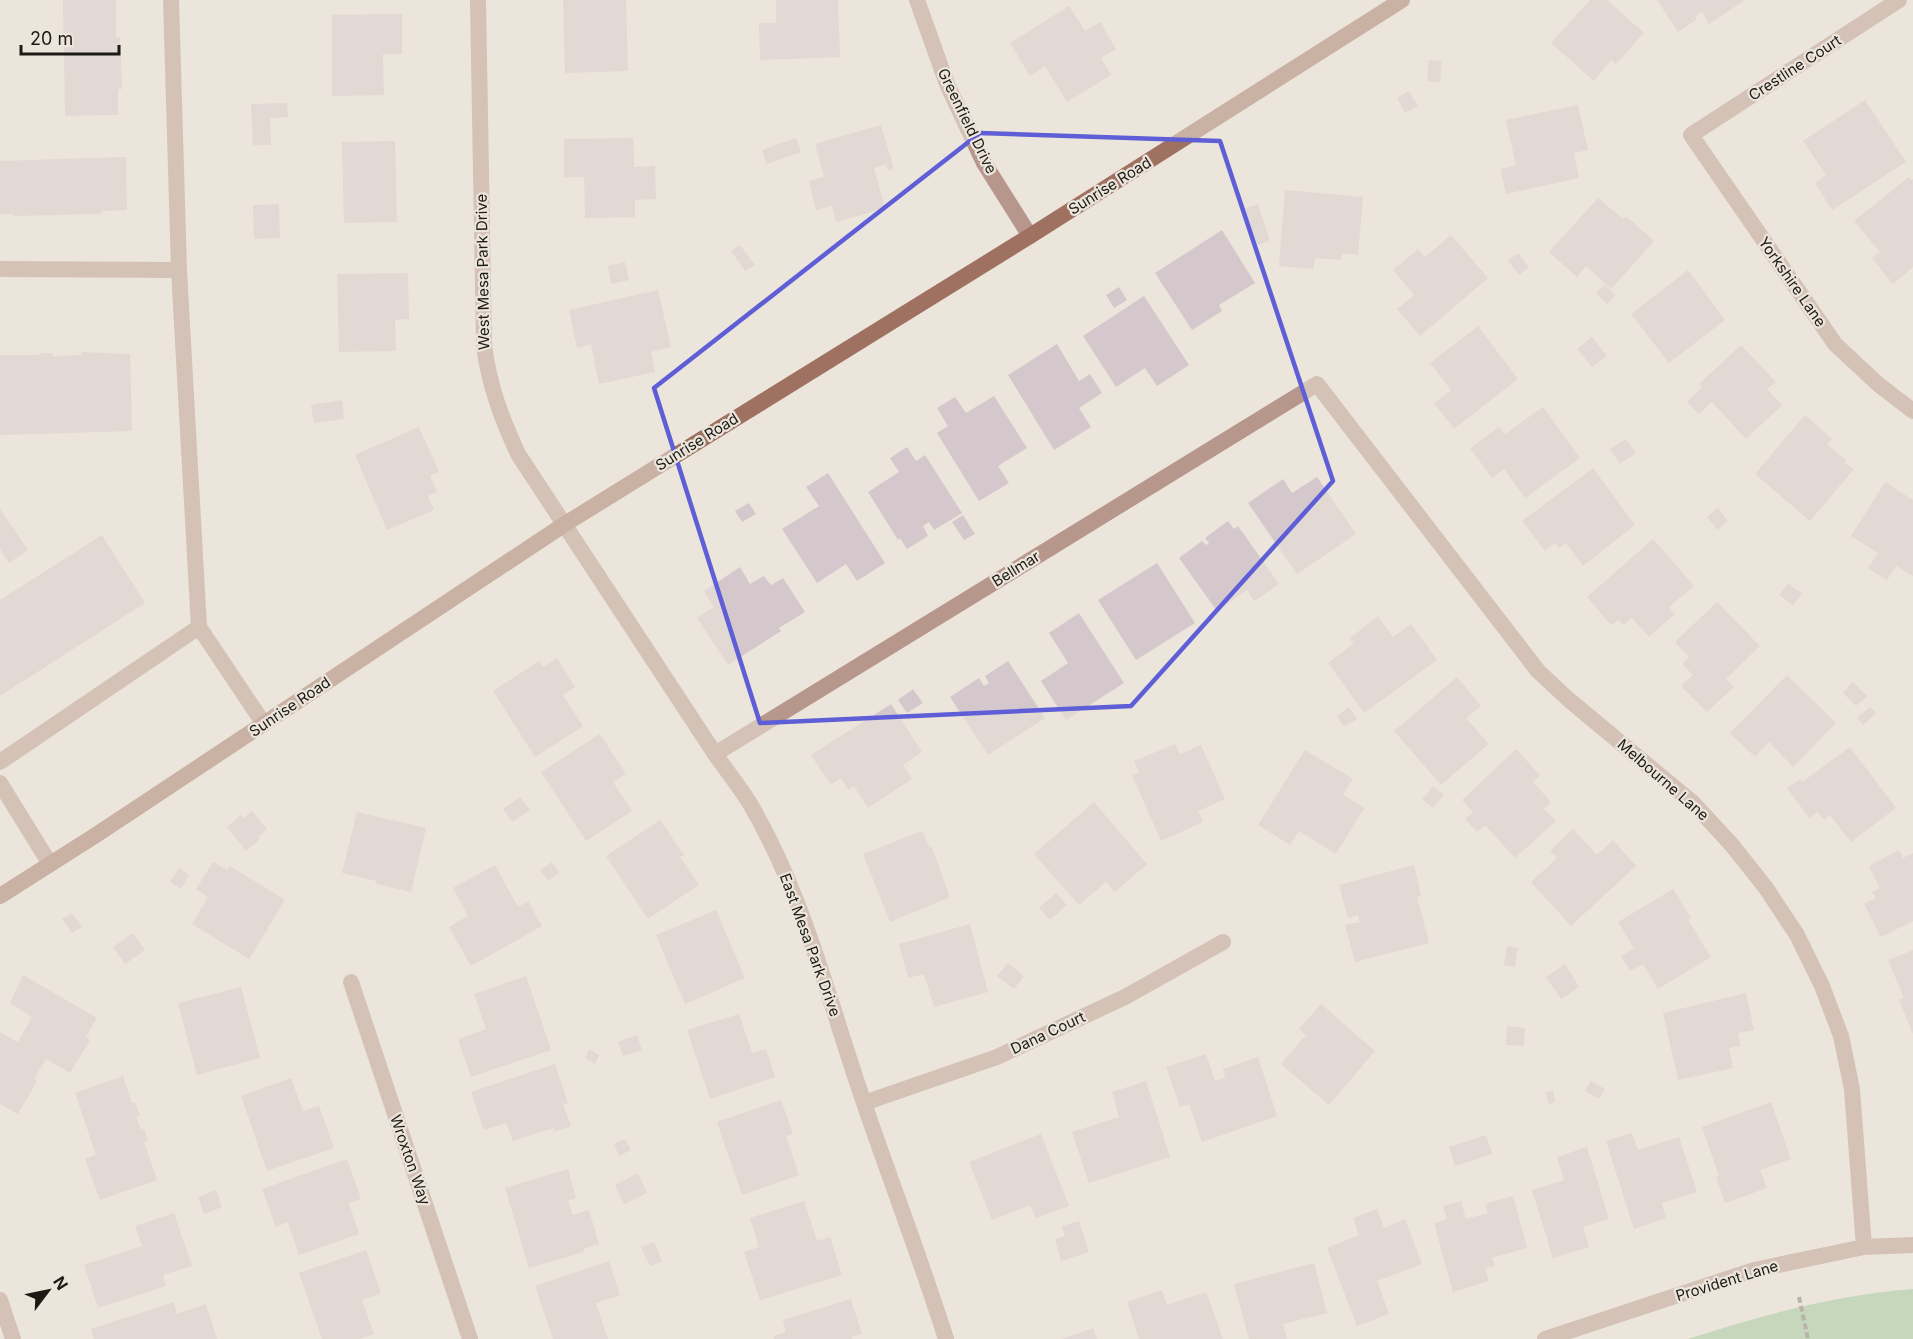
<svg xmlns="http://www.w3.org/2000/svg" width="1913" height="1339" font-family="Inter,sans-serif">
  <rect width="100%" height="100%" fill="#ece5db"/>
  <path fill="#97c698" d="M 1913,1289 L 1913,1339 L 1688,1339 C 1762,1315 1835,1295 1913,1289 Z"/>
  <path fill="#d4c8cd" d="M 63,0 L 116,0 L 116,37 L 120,37 L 122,89 L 118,89 L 118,115 L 65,116 Z
    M 563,0 L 626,0 L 628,71 L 565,73 Z
    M 776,0 L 838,0 L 840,57 L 760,60 L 759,23 L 776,23 Z
    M 1590,0 L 1607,0 L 1644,33 L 1616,64 L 1611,60 L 1594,81 L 1551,43 Z
    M 1657,0 L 1745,0 L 1709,24 L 1702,12 L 1695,16 L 1697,19 L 1678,32 Z
    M 1069,6 L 1085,31 L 1100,22 L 1116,49 L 1101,58 L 1111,75 L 1067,102 L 1045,66 L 1030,76 L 1010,43 Z
    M 402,14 L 402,54 L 383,54 L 384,95 L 332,96 L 332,15 Z
    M 1429,60 L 1442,61 L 1440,82 L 1427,81 Z
    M 1409,91 L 1418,106 L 1405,113 L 1397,98 Z
    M 1865,100 L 1906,162 L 1832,210 L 1815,183 L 1826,175 L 1803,141 Z
    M 287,103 L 288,117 L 270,118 L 271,145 L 253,145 L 251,104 Z
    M 1578,105 L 1588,150 L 1574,153 L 1579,178 L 1506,194 L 1501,169 L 1516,165 L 1506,120 Z
    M 881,125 L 894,169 L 888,171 L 886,164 L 874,168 L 885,208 L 836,222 L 832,206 L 816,210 L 809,181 L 824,177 L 815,144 Z
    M 633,138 L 634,167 L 655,166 L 656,199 L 635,200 L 635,217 L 585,218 L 584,177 L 564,177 L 564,139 Z
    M 796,138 L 801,152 L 767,164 L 762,150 Z
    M 395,141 L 397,222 L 344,223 L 342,142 Z
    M 126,157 L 127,210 L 101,211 L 101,214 L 13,216 L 13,214 L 0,214 L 0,161 Z
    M 1909,177 L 1911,180 L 1913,179 L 1913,267 L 1893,284 L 1872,258 L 1880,252 L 1854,221 Z
    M 1285,190 L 1363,197 L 1358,255 L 1342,253 L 1341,260 L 1315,258 L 1313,269 L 1279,266 Z
    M 1598,198 L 1623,219 L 1626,216 L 1654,241 L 1611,289 L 1586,266 L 1577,277 L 1549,252 Z
    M 279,204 L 280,238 L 254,239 L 253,205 Z
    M 1258,204 L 1270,241 L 1258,245 L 1242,210 Z
    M 1222,230 L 1255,283 L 1219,305 L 1222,311 L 1192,330 L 1155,273 Z
    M 1451,235 L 1488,278 L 1420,336 L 1397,309 L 1414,295 L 1393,270 L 1418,249 L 1425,257 Z
    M 740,245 L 755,265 L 745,271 L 731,251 Z
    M 1518,253 L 1529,267 L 1519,275 L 1508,261 Z
    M 625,262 L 629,280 L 611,284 L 608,266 Z
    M 1688,270 L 1725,320 L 1669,363 L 1631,314 Z
    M 408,273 L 409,319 L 395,320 L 396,351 L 339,352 L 337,274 Z
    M 1605,285 L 1615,295 L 1607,304 L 1596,293 Z
    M 1119,287 L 1127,300 L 1114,308 L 1106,295 Z
    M 658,290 L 671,347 L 651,352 L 655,372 L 599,384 L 591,344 L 577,348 L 569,310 Z
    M 1144,296 L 1189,365 L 1157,386 L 1145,368 L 1116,387 L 1083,336 Z
    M 1478,326 L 1518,379 L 1454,429 L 1434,403 L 1451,390 L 1430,363 Z
    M 1592,337 L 1607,356 L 1592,367 L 1577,349 Z
    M 1057,344 L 1079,381 L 1090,374 L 1102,393 L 1079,408 L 1091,427 L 1054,450 L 1008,375 Z
    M 1741,345 L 1776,382 L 1767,389 L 1782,405 L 1746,439 L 1712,402 L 1699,414 L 1687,402 L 1702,387 L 1699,384 Z
    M 81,352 L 130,354 L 132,431 L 0,435 L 0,355 L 40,355 L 39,353 L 53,353 L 53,356 L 81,355 Z
    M 994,396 L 1027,448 L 998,466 L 1009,483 L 979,501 L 937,433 L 948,426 L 937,408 L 955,397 L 966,413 Z
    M 342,400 L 344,419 L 314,423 L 311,405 Z
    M 1543,407 L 1580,458 L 1525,498 L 1504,469 L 1492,478 L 1470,448 L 1499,427 L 1505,434 Z
    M 1805,415 L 1832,439 L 1827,444 L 1846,460 L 1844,463 L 1854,469 L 1810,521 L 1755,474 Z
    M 419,427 L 439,472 L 430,476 L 437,492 L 428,496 L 434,510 L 387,530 L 355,455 Z
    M 1626,439 L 1636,453 L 1620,464 L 1610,449 Z
    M 907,447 L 916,461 L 925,455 L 962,513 L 934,530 L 929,522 L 923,526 L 928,536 L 907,549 L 900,538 L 898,540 L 868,492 L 899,472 L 890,458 Z
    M 1593,468 L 1635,525 L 1583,566 L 1566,543 L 1559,548 L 1555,543 L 1545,551 L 1522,521 Z
    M 828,473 L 885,563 L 857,581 L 846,564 L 817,583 L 782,529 L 819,506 L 806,487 Z
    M 1317,477 L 1356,534 L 1297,574 L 1248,503 L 1283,479 L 1292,493 Z
    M 1885,482 L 1913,500 L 1913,576 L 1896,566 L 1887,580 L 1868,568 L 1878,553 L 1851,536 Z
    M 749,503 L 756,514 L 742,522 L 735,511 Z
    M 1718,508 L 1728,521 L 1717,530 L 1707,517 Z
    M 0,509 L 28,550 L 9,563 L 0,549 Z
    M 963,515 L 975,534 L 964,540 L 952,522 Z
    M 1228,521 L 1234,529 L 1238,526 L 1279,584 L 1254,601 L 1247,590 L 1217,611 L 1179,558 L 1202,541 L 1206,545 L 1209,543 L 1205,538 Z
    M 102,535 L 145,603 L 0,696 L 0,600 Z
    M 1653,539 L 1694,586 L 1669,607 L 1675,614 L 1649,637 L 1632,618 L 1624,625 L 1618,620 L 1611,625 L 1587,597 Z
    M 1157,563 L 1195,623 L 1136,660 L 1098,600 Z
    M 740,567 L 750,584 L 764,576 L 771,585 L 783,578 L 805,612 L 779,628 L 781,631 L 728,665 L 697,618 L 714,607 L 704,591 Z
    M 1788,584 L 1802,593 L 1793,605 L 1779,595 Z
    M 1717,602 L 1760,646 L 1726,679 L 1734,687 L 1707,712 L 1681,686 L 1693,675 L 1682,664 L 1689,657 L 1675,642 Z
    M 1079,613 L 1124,683 L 1066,720 L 1041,681 L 1068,663 L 1049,633 Z
    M 1378,616 L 1393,637 L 1411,624 L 1437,660 L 1364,713 L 1328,663 L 1354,643 L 1350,638 Z
    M 557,658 L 575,687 L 563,695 L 583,726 L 535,757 L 493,691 L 539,661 L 543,667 Z
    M 1008,661 L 1045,718 L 988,755 L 950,697 L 979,678 L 984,686 L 989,683 L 985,676 Z
    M 1787,675 L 1836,723 L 1793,767 L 1769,742 L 1755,757 L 1730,733 Z
    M 1457,677 L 1481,706 L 1466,718 L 1489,744 L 1441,785 L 1394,731 Z
    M 1853,682 L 1867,696 L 1856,706 L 1843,693 Z
    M 913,689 L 923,703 L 907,713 L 898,700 Z
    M 891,704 L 922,752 L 903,765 L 912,779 L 868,808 L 854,786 L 848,790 L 841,778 L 831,785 L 811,755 Z
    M 1349,707 L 1357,719 L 1344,727 L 1337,716 Z
    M 1870,707 L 1876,713 L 1863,725 L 1857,718 Z
    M 600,734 L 626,774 L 613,782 L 632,811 L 586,841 L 541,772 Z
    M 1175,744 L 1180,754 L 1201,745 L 1225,799 L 1198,811 L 1203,822 L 1161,841 L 1132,775 L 1139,772 L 1134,761 Z
    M 1850,747 L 1896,808 L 1851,842 L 1830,815 L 1824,820 L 1817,812 L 1809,818 L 1787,788 L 1800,779 L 1802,782 Z
    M 1516,749 L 1540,775 L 1533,782 L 1551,802 L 1544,809 L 1556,821 L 1515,858 L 1485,825 L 1477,832 L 1465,819 L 1473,812 L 1462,800 Z
    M 1305,750 L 1353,779 L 1343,795 L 1364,808 L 1336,854 L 1299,831 L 1290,845 L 1258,825 Z
    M 1433,786 L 1444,795 L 1433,808 L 1422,800 Z
    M 520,797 L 530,810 L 512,822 L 503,809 Z
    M 1094,802 L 1147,864 L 1115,892 L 1106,882 L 1079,905 L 1034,854 Z
    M 252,811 L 267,829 L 258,837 L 260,839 L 246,851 L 227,827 L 241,815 L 244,818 Z
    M 357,812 L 426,828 L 411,892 L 376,884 L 376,881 L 342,873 Z
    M 660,820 L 684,855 L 680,857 L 699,885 L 648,919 L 606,856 Z
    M 1573,829 L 1597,855 L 1613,840 L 1636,866 L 1571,926 L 1531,882 L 1557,858 L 1550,851 Z
    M 922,831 L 930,848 L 932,847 L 950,897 L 890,922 L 863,854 Z
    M 1899,850 L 1903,858 L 1913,853 L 1913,921 L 1881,937 L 1864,904 L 1876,898 L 1872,892 L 1880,888 L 1869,866 Z
    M 213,862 L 227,870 L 230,866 L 285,900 L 249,959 L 192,924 L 208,897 L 196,889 Z
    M 552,862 L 559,873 L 548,881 L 540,870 Z
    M 495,865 L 518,907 L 528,901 L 542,926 L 471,966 L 449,927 L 468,916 L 453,888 Z
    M 1414,865 L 1421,896 L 1417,897 L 1429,943 L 1355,962 L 1345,925 L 1360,922 L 1358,915 L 1348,918 L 1339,885 Z
    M 179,868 L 189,875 L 181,889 L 170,882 Z
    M 1673,889 L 1691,918 L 1688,920 L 1711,957 L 1658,989 L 1643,964 L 1630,971 L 1621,956 L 1634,948 L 1618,922 Z
    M 1056,893 L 1067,905 L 1050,920 L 1039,908 Z
    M 716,910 L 745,978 L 685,1004 L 656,935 Z
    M 72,913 L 82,927 L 72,933 L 62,919 Z
    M 970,924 L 988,992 L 934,1007 L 924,974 L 908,978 L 899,944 Z
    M 133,933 L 145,950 L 125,964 L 113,947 Z
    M 1507,946 L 1518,948 L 1515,967 L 1504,965 Z
    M 1913,950 L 1913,1034 L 1899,1000 L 1904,998 L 1888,960 Z
    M 1008,963 L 1024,976 L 1014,989 L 997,976 Z
    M 1565,964 L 1579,987 L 1561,999 L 1546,977 Z
    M 23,975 L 97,1018 L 86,1037 L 90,1040 L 70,1073 L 46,1059 L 34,1079 L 37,1081 L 18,1114 L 0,1104 L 0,1032 L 18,1042 L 32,1017 L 10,1003 Z
    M 526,976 L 551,1050 L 471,1077 L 458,1039 L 486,1029 L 474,994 Z
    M 241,987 L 260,1058 L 197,1075 L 178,1003 Z
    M 1746,993 L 1754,1030 L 1738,1033 L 1741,1046 L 1729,1048 L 1733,1068 L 1678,1080 L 1663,1013 Z
    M 1321,1004 L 1375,1051 L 1329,1105 L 1281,1064 L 1306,1035 L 1299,1029 Z
    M 739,1014 L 752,1053 L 766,1049 L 775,1077 L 710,1099 L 687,1030 Z
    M 1507,1026 L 1525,1028 L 1524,1046 L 1506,1045 Z
    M 637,1035 L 642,1050 L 623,1056 L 618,1042 Z
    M 589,1049 L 599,1055 L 595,1064 L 585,1058 Z
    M 1206,1054 L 1215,1081 L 1225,1078 L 1223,1069 L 1258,1057 L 1277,1116 L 1202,1142 L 1189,1104 L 1180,1107 L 1166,1067 Z
    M 555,1064 L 568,1103 L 563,1104 L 571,1126 L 554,1132 L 553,1128 L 513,1141 L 506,1123 L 484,1130 L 471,1092 Z
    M 123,1076 L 132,1103 L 135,1102 L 140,1115 L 136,1116 L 141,1130 L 144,1128 L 148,1140 L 144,1142 L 157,1180 L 100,1200 L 85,1159 L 96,1155 L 75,1093 Z
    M 291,1078 L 303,1111 L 319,1106 L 334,1148 L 267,1171 L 241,1096 Z
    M 1146,1081 L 1170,1157 L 1089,1183 L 1072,1132 L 1119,1117 L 1112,1092 Z
    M 1591,1081 L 1605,1089 L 1599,1099 L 1585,1091 Z
    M 1553,1091 L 1555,1102 L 1549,1104 L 1545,1092 Z
    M 781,1100 L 793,1134 L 786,1136 L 799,1175 L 742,1195 L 717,1122 Z
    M 1771,1102 L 1791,1159 L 1760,1170 L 1767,1188 L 1725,1203 L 1716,1177 L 1719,1176 L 1702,1127 Z
    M 1632,1133 L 1638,1150 L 1679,1137 L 1697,1192 L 1662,1203 L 1666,1218 L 1634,1229 L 1606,1141 Z
    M 1041,1134 L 1069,1206 L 1036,1218 L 1030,1205 L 992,1220 L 969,1162 Z
    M 1486,1135 L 1492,1154 L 1455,1166 L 1449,1147 Z
    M 625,1139 L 631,1150 L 619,1156 L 614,1144 Z
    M 1587,1147 L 1609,1219 L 1583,1227 L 1589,1247 L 1553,1258 L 1532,1190 L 1564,1180 L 1557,1157 Z
    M 347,1159 L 361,1199 L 349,1203 L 359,1234 L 299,1255 L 288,1222 L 276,1227 L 262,1189 Z
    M 568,1169 L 576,1198 L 568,1201 L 573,1215 L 589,1210 L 599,1244 L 583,1249 L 584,1252 L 529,1268 L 505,1188 Z
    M 638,1173 L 647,1193 L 624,1204 L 615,1185 Z
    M 216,1190 L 222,1207 L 204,1214 L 198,1197 Z
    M 1513,1196 L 1527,1248 L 1492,1258 L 1495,1266 L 1485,1268 L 1489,1281 L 1453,1292 L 1434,1223 L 1447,1219 L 1443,1206 L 1461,1201 L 1466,1219 L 1488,1213 L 1485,1204 Z
    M 804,1201 L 817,1241 L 830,1237 L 842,1275 L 760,1300 L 744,1252 L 759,1247 L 750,1218 Z
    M 1377,1209 L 1384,1228 L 1405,1219 L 1422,1264 L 1377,1281 L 1389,1314 L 1357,1326 L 1327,1248 L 1359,1235 L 1353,1218 Z
    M 174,1213 L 192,1266 L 163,1275 L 166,1286 L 98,1308 L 84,1265 L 142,1246 L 135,1226 Z
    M 1079,1221 L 1089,1252 L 1061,1261 L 1055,1239 L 1065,1236 L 1062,1226 Z
    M 654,1242 L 662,1261 L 650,1266 L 641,1247 Z
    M 366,1250 L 381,1293 L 362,1300 L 374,1334 L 359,1339 L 322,1339 L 299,1273 Z
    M 609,1261 L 620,1295 L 596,1303 L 608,1339 L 553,1339 L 535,1286 Z
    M 1314,1263 L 1327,1313 L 1283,1324 L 1287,1339 L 1249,1339 L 1234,1284 Z
    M 1162,1290 L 1167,1305 L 1206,1292 L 1223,1339 L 1139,1339 L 1127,1302 Z
    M 851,1299 L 862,1334 L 851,1337 L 852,1339 L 774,1339 L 774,1336 L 786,1332 L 783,1320 Z
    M 174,1302 L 177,1314 L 206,1304 L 217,1339 L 94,1339 L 91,1329 Z
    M 1093,1328 L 1097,1339 L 1062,1339 Z"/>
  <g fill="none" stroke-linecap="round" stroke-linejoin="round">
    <path stroke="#7b766f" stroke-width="4" stroke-dasharray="6 3" stroke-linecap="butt" d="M 1799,1297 L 1808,1339"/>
    <path stroke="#b7978c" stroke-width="16" d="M 171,0 L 179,270
      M 0,269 L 179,270 L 199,627
      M 0,762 L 199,627 L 264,724
      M 0,783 L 50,864"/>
    <path stroke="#b7978c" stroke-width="16" d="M 478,0 L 484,345 C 489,385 501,417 518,454 L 715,754 C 726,770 739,786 749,802 C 804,895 829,1002 864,1103 C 891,1182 921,1260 946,1339
      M 917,0 L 947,84 L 984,163 L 1030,236
      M 1899,0 L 1691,135 L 1835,344 L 1879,385 L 1913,411
      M 715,754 L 1317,384 L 1538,671 L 1568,699 L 1693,803 L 1731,844 L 1766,888 L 1797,935 L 1822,986 L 1841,1036 L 1852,1089 L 1864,1247
      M 351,982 L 470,1339
      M 864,1103 L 997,1057 L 1125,997 L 1223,942
      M 0,1300 L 13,1339
      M 1545,1339 L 1754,1270 L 1864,1247 L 1913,1245"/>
    <path stroke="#9e7161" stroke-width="16" d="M 0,896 L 96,835 L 565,524 L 1030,236 L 1402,0"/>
  </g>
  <path d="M0 0H1913V1339H0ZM 980,133 L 1220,141 L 1333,481 L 1131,706 L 760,723 L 654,388 Z" fill="#ece5db" fill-opacity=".55" fill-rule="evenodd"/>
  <path fill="none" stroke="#5e5ed7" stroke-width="4.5" stroke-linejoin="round" d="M 980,133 L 1220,141 L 1333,481 L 1131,706 L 760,723 L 654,388 Z"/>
  <g text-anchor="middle" stroke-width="4.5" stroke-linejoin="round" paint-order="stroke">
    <g font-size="15" fill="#1d1a16" stroke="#ece5db">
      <text transform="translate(1795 68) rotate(-33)" y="5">Crestline Court</text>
      <text transform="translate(967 121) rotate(64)" y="5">Greenfield Drive</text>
      <text transform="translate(1110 186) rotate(-32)" y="5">Sunrise Road</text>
      <text transform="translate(483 272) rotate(-91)" y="5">West Mesa Park Drive</text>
      <text transform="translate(1792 282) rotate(55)" y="5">Yorkshire Lane</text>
      <text transform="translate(697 442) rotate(-32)" y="5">Sunrise Road</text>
      <text transform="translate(1016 569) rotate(-32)" y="5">Bellmar</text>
      <text transform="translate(290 707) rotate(-34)" y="5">Sunrise Road</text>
      <text transform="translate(1663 780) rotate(41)" y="5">Melbourne Lane</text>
      <text transform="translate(810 945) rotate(70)" y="5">East Mesa Park Drive</text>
      <text transform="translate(1048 1033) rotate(-25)" y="5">Dana Court</text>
      <text transform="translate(410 1160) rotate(71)" y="5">Wroxton Way</text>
      <text transform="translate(1727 1281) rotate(-17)" y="5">Provident Lane</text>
    </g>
  </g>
  <g transform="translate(48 1291) rotate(58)" stroke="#ece5db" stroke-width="4.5" paint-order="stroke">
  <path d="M0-4.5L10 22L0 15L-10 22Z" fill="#1d1a16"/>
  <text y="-9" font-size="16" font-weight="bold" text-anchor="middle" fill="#1d1a16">N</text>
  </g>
  <path d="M21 45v9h98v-9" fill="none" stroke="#1d1a16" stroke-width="3"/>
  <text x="30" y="45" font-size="18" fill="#1d1a16" stroke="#ece5db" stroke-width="4.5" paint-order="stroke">20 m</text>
</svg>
